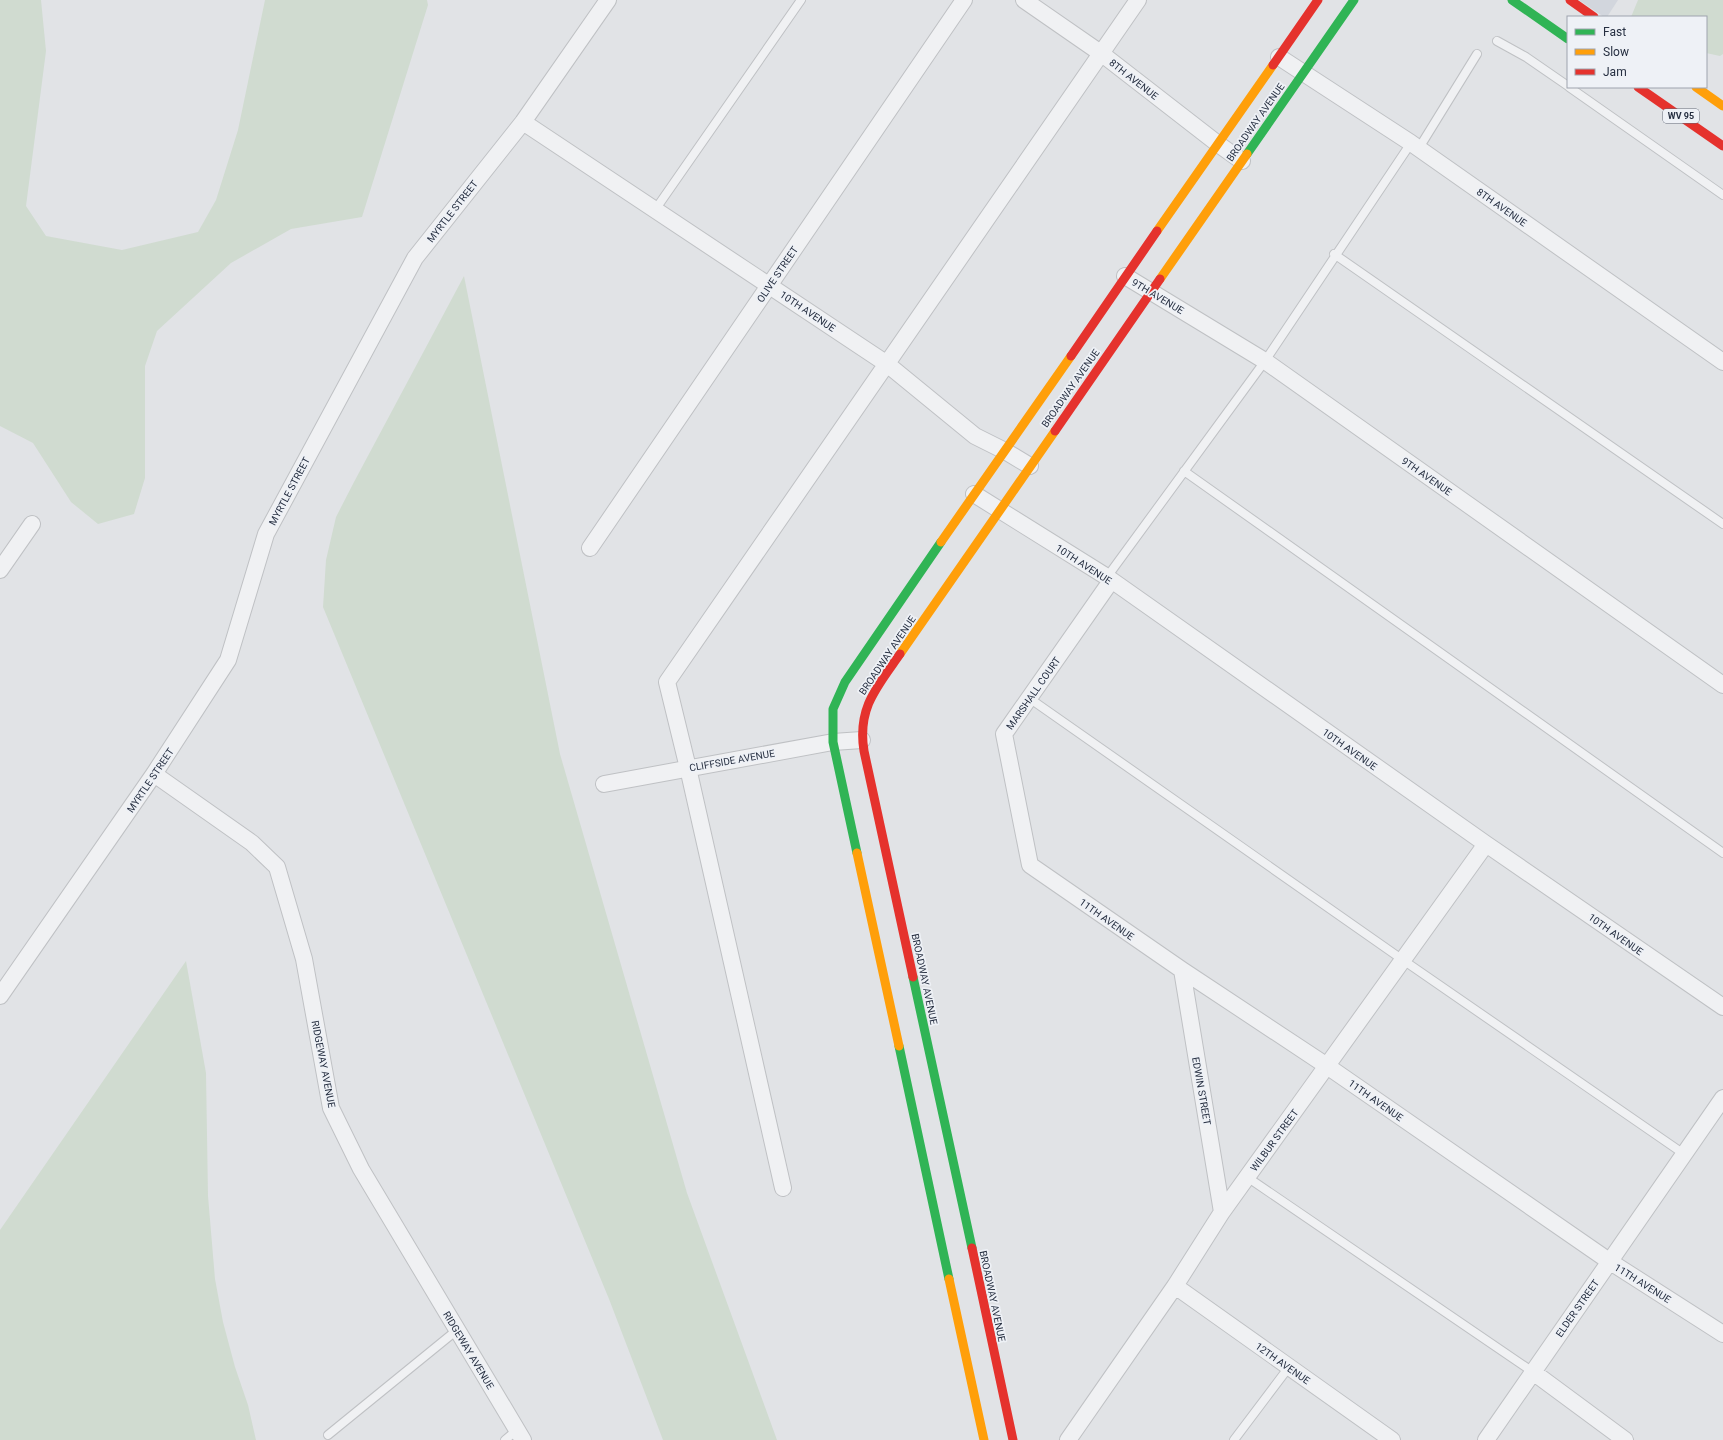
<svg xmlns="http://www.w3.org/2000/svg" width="1723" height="1440" font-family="Roboto,sans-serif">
  <rect width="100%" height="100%" fill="#e1e3e6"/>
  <path fill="#d2d6dd" d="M 1579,0 L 1618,0 L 1607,17 L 1604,17 Z"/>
  <path fill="#d0dbd0" d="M 0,0 L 41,0 L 46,51 L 26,206 L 46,236 L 122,250 L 198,232 L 216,200 L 238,130 L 265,0 L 427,0 L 428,5 L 362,217 L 291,229 L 231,263 L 157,331 L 145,366 L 145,478 L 134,514 L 98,524 L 71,502 L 33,443 L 0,426 Z
    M 1638,0 L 1723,0 L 1723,54 L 1720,56 L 1706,53 L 1706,17 L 1631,17 Z
    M 464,276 L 560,754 L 687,1193 L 777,1440 L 663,1440 L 609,1299 L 323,607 L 326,560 L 336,517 L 354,482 Z
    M 186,961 L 206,1073 L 208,1196 L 215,1279 L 223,1322 L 235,1367 L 248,1405 L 256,1440 L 0,1440 L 0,1230 Z"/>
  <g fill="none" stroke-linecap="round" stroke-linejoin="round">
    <defs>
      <path id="lane" d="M 1497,41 L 1526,57 L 1568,86
        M 1569,87 L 1723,195
        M 1419,148 L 1477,54
        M 655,210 L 801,0
        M 1334,254 L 1723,524
        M 1184,471 L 1723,853
        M 1107,577 L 1265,361 L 1411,143
        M 1029,698 L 1403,960 L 1684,1154
        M 1247,1177 L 1533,1372
        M 328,1435 L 457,1330
        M 505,1440 L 517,1430
        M 1234,1440 L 1289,1367"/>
      <path id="street" d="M 1024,0 L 1102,54 L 1218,144 L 1242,161
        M 1279,57 L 1411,143 L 1723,362
        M 523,122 L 887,364 L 975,436 L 1005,451 L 1030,466
        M 1125,276 L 1265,361 L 1723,685
        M 974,494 L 1107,577 L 1486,844 L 1723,1007
        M 590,548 L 964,0
        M 0,570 L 32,524
        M 1111,581 L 1004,734 L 1030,865 L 1182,970 L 1327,1066 L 1609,1261 L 1723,1334
        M 154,774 L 252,843 L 277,867 L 304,959 L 331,1108 L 361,1169 L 523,1440
        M 604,784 L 833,742 L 862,740
        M 1182,970 L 1222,1212
        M 0,996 L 154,774 L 228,660 L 266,534 L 415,258 L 523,122 L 608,0
        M 783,1188 L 688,768 L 667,682 L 1138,0
        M 1175,1286 L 1392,1440
        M 1533,1372 L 1625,1440
        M 1068,1440 L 1175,1286 L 1222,1212 L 1486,844
        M 1486,1440 L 1723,1098"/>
    </defs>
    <use href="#lane" stroke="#bfc1c4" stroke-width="10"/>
    <use href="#street" stroke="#bfc1c4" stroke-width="18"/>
    <use href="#lane" stroke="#f0f1f3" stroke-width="8"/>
    <use href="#street" stroke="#f0f1f3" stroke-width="16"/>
    <path stroke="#30b455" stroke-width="9" d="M 1512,0 L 1568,39
      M 1247,154 L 1354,0
      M 857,853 L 833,742 L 833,709 L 845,682 L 941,542
      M 913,977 L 972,1248
      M 899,1046 L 949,1279"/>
    <path stroke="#ff9f0a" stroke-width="9" d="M 1696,87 L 1723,106
      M 1157,231 L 1273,65
      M 1160,279 L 1247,154
      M 941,542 L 1071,356
      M 900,654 L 1055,431
      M 857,853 L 899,1046
      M 949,1279 L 984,1440"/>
    <path stroke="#e5322d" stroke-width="9" d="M 1570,0 L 1594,17
      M 1273,65 L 1318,0
      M 1638,87 L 1723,146
      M 1071,356 L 1157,231
      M 1055,431 L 1160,279
      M 900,654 C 877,687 857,708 864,751 L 913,977
      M 972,1248 L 1013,1440"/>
  </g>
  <g text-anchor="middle" stroke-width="3.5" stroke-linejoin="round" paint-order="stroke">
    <rect fill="#eef1f6" stroke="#626977" stroke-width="1" x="1663" y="109" width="36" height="14" rx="3"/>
    <g font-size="9" font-weight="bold" fill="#262f41">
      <text x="1681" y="119">WV 95</text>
    </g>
    <g font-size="10" fill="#262f41" stroke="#eef1f6">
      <text transform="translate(1134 79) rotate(38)" y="4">8TH AVENUE</text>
      <text transform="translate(1255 122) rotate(-55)" y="4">BROADWAY AVENUE</text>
      <text transform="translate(1502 207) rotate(35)" y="4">8TH AVENUE</text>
      <text transform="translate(452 211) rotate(-52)" y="4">MYRTLE STREET</text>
      <text transform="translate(777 274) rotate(-56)" y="4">OLIVE STREET</text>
      <text transform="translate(1158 296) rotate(31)" y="4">9TH AVENUE</text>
      <text transform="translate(808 311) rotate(34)" y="4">10TH AVENUE</text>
      <text transform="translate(1070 388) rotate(-55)" y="4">BROADWAY AVENUE</text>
      <text transform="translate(1427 476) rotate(35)" y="4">9TH AVENUE</text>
      <text transform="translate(289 491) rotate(-62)" y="4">MYRTLE STREET</text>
      <text transform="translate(1084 564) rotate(33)" y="4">10TH AVENUE</text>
      <text transform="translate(887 655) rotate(-56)" y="4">BROADWAY AVENUE</text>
      <text transform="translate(1033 693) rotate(-55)" y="4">MARSHALL COURT</text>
      <text transform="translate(1350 749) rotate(35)" y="4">10TH AVENUE</text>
      <text transform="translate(732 760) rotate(-10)" y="4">CLIFFSIDE AVENUE</text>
      <text transform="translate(150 780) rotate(-56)" y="4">MYRTLE STREET</text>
      <text transform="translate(1107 919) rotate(35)" y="4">11TH AVENUE</text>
      <text transform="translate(1616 934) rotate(35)" y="4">10TH AVENUE</text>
      <text transform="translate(925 979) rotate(78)" y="4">BROADWAY AVENUE</text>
      <text transform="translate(324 1064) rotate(79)" y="4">RIDGEWAY AVENUE</text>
      <text transform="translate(1202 1091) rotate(80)" y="4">EDWIN STREET</text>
      <text transform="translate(1376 1100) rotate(35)" y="4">11TH AVENUE</text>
      <text transform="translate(1274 1140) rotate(-54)" y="4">WILBUR STREET</text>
      <text transform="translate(1643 1283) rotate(32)" y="4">11TH AVENUE</text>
      <text transform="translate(993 1296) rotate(78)" y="4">BROADWAY AVENUE</text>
      <text transform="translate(1577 1308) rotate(-55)" y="4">ELDER STREET</text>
      <text transform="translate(469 1350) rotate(59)" y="4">RIDGEWAY AVENUE</text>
      <text transform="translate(1283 1363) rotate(35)" y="4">12TH AVENUE</text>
    </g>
  </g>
  <rect x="1567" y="16" width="140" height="72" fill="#eef1f6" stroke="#9ea3ae"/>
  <rect x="1575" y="29" width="20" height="6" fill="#30b455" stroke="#9ea3ae"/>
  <text x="1603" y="36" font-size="12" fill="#262f41">Fast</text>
  <rect x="1575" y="49" width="20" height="6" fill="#ff9f0a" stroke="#9ea3ae"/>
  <text x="1603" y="56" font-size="12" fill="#262f41">Slow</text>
  <rect x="1575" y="69" width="20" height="6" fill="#e5322d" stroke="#9ea3ae"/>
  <text x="1603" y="76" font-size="12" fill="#262f41">Jam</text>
</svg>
